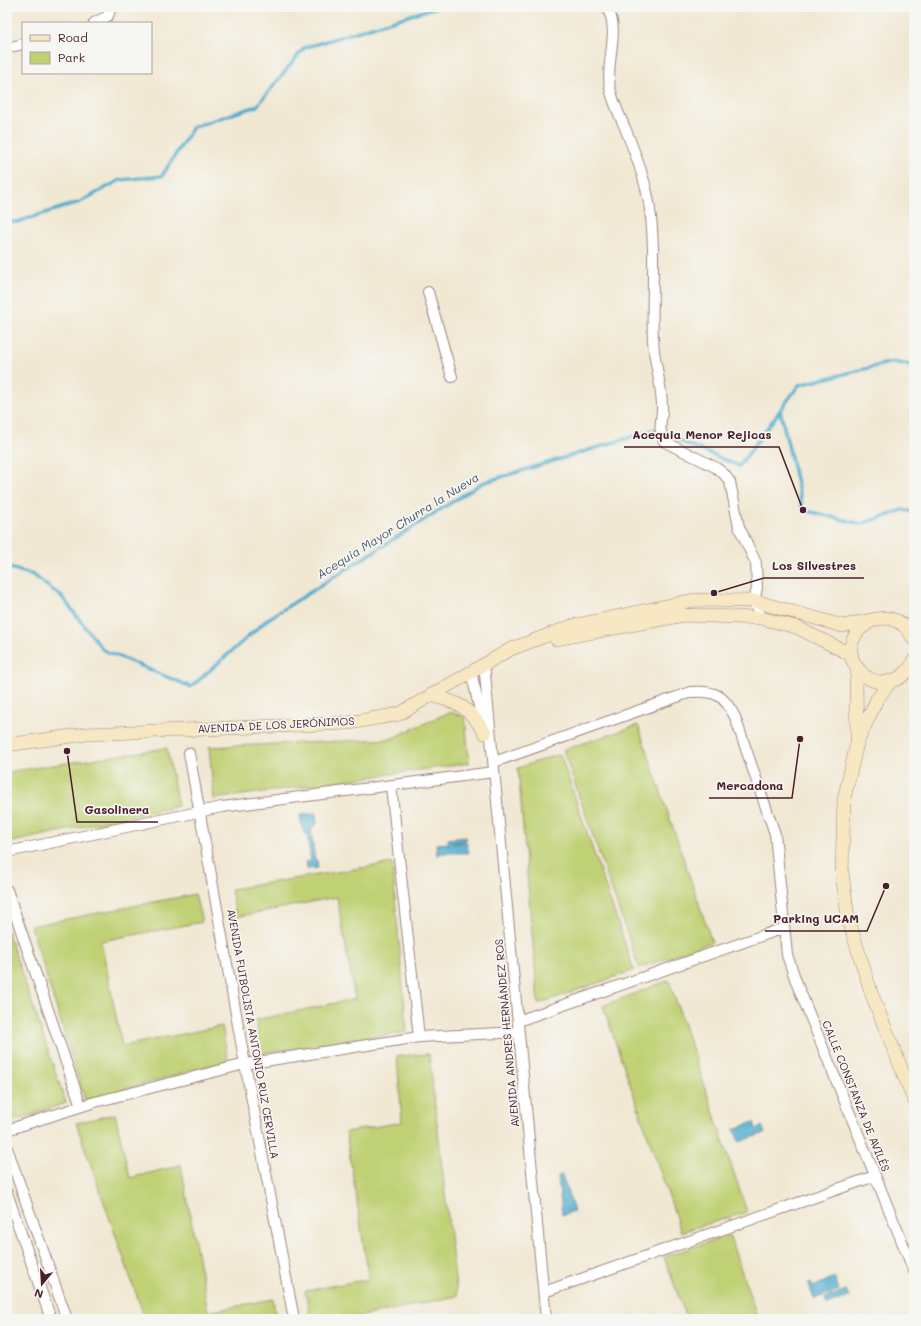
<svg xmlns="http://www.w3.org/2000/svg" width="921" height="1326" font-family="Mali,sans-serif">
  <rect width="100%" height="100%" fill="#f6f6f2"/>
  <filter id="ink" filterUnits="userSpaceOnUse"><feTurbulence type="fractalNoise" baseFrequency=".025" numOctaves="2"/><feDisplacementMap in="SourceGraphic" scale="8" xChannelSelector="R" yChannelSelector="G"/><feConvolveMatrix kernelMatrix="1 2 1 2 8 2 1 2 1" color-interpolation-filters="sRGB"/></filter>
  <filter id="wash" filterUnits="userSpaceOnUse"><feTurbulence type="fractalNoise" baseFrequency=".012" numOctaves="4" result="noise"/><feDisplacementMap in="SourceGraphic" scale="16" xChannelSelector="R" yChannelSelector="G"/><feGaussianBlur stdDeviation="0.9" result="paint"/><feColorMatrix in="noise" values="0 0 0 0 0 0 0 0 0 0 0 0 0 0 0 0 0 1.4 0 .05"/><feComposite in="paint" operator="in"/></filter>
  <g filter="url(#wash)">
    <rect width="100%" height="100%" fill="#f1e8d3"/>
    <path fill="#c0d174" stroke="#857850" d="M 450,712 L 465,717 L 469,763 L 214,799 L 209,747 L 390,739 Z
      M 638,725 L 712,942 L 639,968 L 563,750 Z
      M 167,748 L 178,806 L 7,843 L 7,772 Z
      M 560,754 L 634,970 L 538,1004 L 518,768 Z
      M 392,863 L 407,1032 L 261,1053 L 256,1020 L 355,999 L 337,897 L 236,917 L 231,889 Z
      M 195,894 L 202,922 L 101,941 L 122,1046 L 222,1026 L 228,1061 L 85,1100 L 31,926 Z
      M 7,930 L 66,1103 L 7,1123 Z
      M 669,980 L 747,1212 L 681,1232 L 603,1006 Z
      M 429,1054 L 457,1296 L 348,1319 L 311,1319 L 305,1291 L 369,1279 L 346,1132 L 402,1122 L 397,1056 Z
      M 115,1114 L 130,1178 L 181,1165 L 208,1312 L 273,1299 L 276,1319 L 145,1319 L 76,1123 Z
      M 729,1235 L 758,1319 L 687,1319 L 664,1257 Z"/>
    <path fill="#50aece" stroke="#4d667c" d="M 316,813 L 317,824 L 311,829 L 315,860 L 317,860 L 318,868 L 307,869 L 306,862 L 311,861 L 307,833 L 304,833 L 304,829 L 302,829 L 300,815 Z
      M 466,837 L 466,841 L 452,843 L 467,843 L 469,853 L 443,853 L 437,855 L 436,844 L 447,843 L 449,846 L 448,839 Z
      M 754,1122 L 756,1129 L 762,1126 L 765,1133 L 739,1142 L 734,1129 Z
      M 562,1175 L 574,1211 L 562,1215 L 558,1176 Z
      M 834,1277 L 839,1290 L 814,1299 L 808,1283 L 811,1282 L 813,1287 Z
      M 846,1290 L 849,1297 L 827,1305 L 825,1298 Z"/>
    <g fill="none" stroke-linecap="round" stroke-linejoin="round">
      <path stroke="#50aece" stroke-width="3.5" d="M 7,222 L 17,222 L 80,202 L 120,180 L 162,176 L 193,127 L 257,106 L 304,48 L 437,7
        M 780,410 L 803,510 L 861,524 L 903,510 L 914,512
        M 7,567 L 33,575 L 62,597 L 103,650 L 191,687 L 268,619 L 482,483 L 654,430 L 739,466 L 799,385 L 893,362 L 914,366"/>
    </g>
  </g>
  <g filter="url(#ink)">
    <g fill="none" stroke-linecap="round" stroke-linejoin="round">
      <defs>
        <path id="street" d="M 607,7 C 621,32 605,61 610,88 C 613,102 619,114 625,128 C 634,150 643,173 648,197 C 657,245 651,292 653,340 C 654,364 663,387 662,411 C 661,422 658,433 665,442 L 715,467 L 724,474 L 730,482 L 739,527 L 756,563 L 757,588 L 754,601 L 760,618
          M 94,23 L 108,16 L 111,7
          M 7,48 L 23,44
          M 428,292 L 452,377
          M 484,664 L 546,1319
          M 471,671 L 484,729
          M 189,753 L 245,1064 L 294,1319
          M 494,762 L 691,692 C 715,690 724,695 735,717 L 775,834 L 787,955 L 797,984 L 914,1271
          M 391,786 L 419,1037
          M 7,852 L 222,807 L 494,772
          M 7,890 L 81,1106
          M 518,1021 L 784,928
          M 7,1130 L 95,1102 L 245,1064 L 419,1037 L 519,1032
          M 7,1148 L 67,1319
          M 7,1193 L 51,1319
          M 544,1292 L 875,1176"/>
        <path id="secondary" d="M 556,639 L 684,615 L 760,618 L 796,627 L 852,655
          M 914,640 C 891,590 827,638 860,671 C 867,679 876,683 887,682 C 900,680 909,672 914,660
          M 891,681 L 877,699 L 857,743 L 844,799 L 842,873 L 848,918 L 872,995 L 914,1100
          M 431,695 C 461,704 468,706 485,733
          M 857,739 L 856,684 L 858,669
          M 7,745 L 86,734 L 349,723 L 399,714 L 511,649 L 572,626 L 694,600 L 754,601 L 843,626 L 876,619"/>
      </defs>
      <use href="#street" stroke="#9e847f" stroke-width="12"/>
      <use href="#secondary" stroke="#9e847f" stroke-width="14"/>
      <use href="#street" stroke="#fff" stroke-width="10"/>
      <use href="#secondary" stroke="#f7e8c3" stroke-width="13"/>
    </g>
  </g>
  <g text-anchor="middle" stroke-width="3.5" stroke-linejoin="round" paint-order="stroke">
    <g font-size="11" fill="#4a1f2b" stroke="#f6f6f2">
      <text transform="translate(276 725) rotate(-3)" y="4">AVENIDA DE LOS JERÓNIMOS</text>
      <text transform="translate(507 1033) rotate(-95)" y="4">AVENIDA ANDRES HERNÁNDEZ ROS</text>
      <text transform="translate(253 1034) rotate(80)" y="4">AVENIDA FUTBOLISTA ANTONIO RUZ CERVILLA</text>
      <text transform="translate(856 1096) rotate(68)" y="4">CALLE CONSTANZA DE AVILÉS</text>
    </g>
    <g font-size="12" font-style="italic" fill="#4c586c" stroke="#f6f6f2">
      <text transform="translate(398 526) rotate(-32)" y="4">Acequia Mayor Churra la Nueva</text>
    </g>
  </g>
  <path fill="none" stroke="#4a1f2b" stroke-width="1.5" d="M803 510L779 447H624M714 593L764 578H864M800 739L792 798H709M67 751L77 822H158M886 886L867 931H765"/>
  <g fill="#4a1f2b" stroke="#f6f6f2" stroke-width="1.5">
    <circle cx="803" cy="510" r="4"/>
    <circle cx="714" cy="593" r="4"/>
    <circle cx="800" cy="739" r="4"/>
    <circle cx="67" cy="751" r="4"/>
    <circle cx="886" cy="886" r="4"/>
  </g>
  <g font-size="12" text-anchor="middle" font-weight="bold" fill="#4a1f2b" stroke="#f6f6f2" stroke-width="3.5" stroke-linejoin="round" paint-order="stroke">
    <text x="702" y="439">Acequia Menor Rejicas</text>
    <text x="814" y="570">Los Silvestres</text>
    <text x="750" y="790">Mercadona</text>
    <text x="117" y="814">Gasolinera</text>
    <text x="816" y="923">Parking UCAM</text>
  </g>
  <rect width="921" height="1326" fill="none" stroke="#f6f6f2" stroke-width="24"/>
  <rect x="22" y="22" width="130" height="52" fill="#f6f6f2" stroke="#b1a0a2"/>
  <rect x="30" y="35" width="20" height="6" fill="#f7e8c3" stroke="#b1a0a2"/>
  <text x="58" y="42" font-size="12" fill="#4a1f2b">Road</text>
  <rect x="30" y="52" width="20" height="12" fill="#c0d174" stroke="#b1a0a2"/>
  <text x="58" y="62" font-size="12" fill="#4a1f2b">Park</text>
  <g transform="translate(42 1284) rotate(198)" stroke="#f6f6f2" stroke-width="3" paint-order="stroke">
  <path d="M0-3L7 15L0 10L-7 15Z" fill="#4a1f2b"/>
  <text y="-6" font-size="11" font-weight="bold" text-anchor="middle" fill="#4a1f2b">N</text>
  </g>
</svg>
